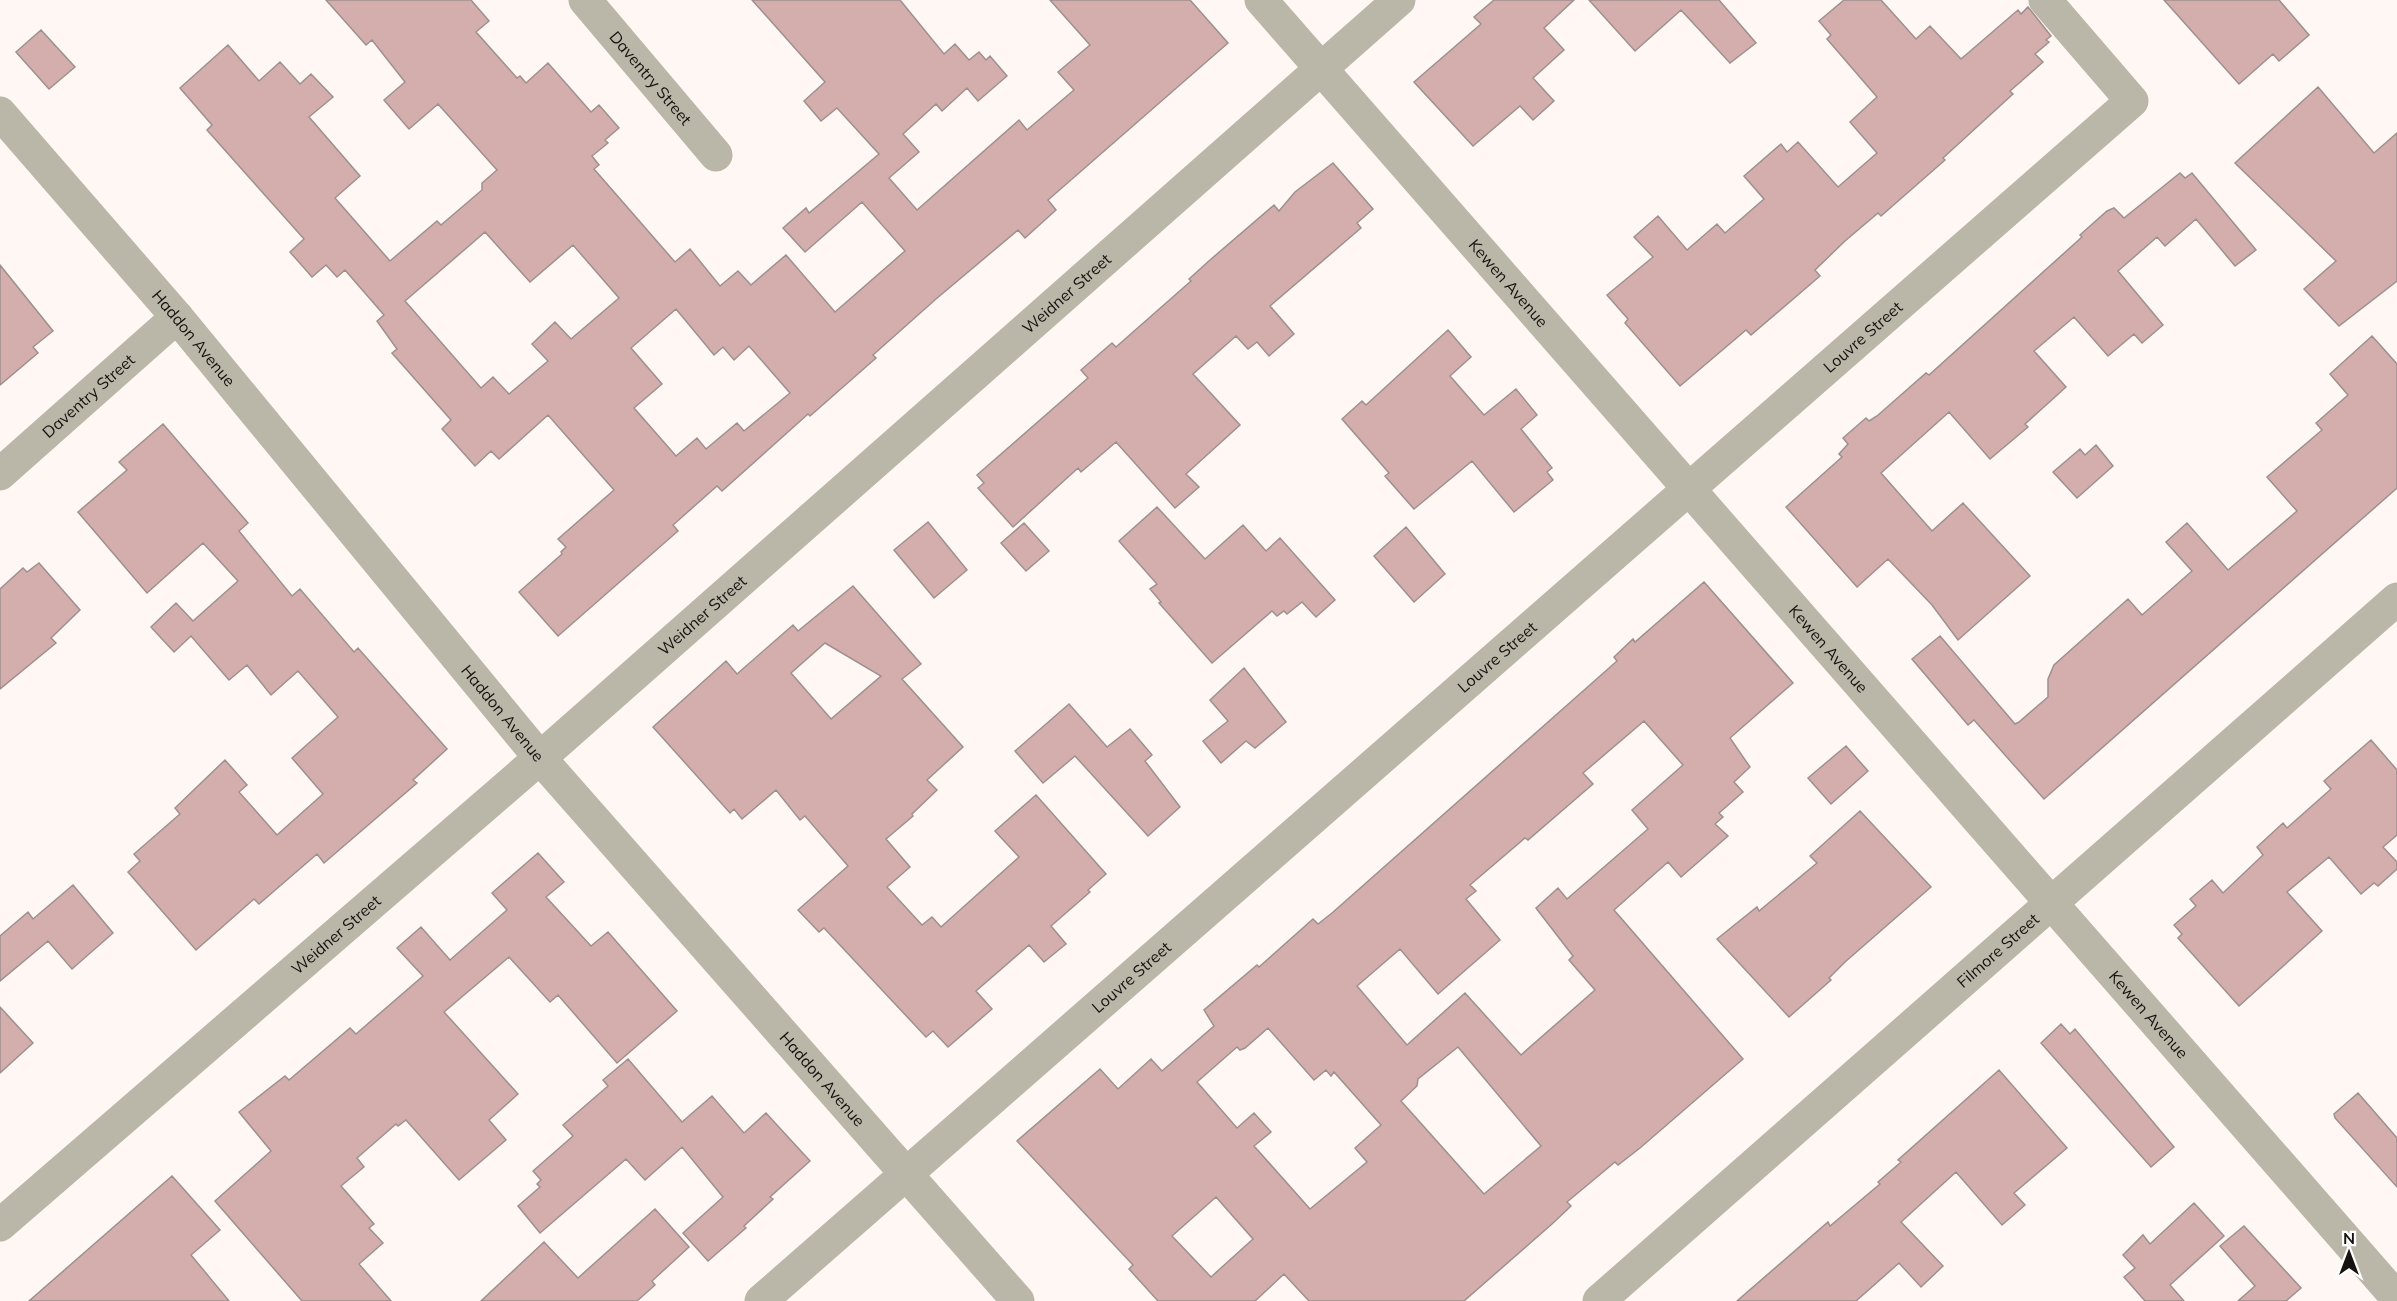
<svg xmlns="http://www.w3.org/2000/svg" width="2397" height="1301" font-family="Mulish,sans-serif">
  <rect width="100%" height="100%" fill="#fff7f3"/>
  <path fill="#d4aeac" stroke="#9e908f" stroke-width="1.5" fill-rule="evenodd" d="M 326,0 L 471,0 L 489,21 L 476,32 L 517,78 L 520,76 L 526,83 L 548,63 L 591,112 L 599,105 L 619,128 L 605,140 L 608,143 L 592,156 L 599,165 L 594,169 L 675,262 L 690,249 L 720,286 L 738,271 L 751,285 L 786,255 L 835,312 L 905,251 L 862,202 L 805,252 L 783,228 L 806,208 L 809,213 L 879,154 L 837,108 L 821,121 L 804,101 L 825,82 L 752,0 L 900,0 L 944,54 L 955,44 L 969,60 L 979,52 L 986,60 L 990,56 L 1007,76 L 978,101 L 967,88 L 942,111 L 936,104 L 903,134 L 919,152 L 889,178 L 917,210 L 1019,120 L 1027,130 L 1074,90 L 1058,72 L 1090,45 L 1050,0 L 1190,0 L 1228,43 L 1048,200 L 1056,210 L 1025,238 L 1018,230 L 936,299 L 873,355 L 876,358 L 810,416 L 808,414 L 722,491 L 717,486 L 673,525 L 678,531 L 558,636 L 519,592 L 562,554 L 561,552 L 566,547 L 558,539 L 614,490 L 548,415 L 499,459 L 491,451 L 475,466 L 442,429 L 451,420 L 392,353 L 397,349 L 377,321 L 384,315 L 345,270 L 337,277 L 326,265 L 312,277 L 290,252 L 304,239 L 207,130 L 212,125 L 180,88 L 228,45 L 259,81 L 280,62 L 300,84 L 311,74 L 333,97 L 309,117 L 360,176 L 335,198 L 390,261 L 437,221 L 441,225 L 482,190 L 482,183 L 497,170 L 438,104 L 409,129 L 384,100 L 405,82 L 372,40 L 366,45 ZM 485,232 L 530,282 L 573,245 L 619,298 L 571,339 L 555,322 L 532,344 L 548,361 L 509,394 L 493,377 L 481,388 L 405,301 ZM 676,309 L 714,355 L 723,347 L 734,360 L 749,346 L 790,393 L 744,431 L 737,423 L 706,449 L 697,438 L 676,456 L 634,408 L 662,384 L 631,348 Z
    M 1494,0 L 1574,0 L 1544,28 L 1564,50 L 1533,78 L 1554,101 L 1533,120 L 1520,106 L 1473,146 L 1414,82 L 1481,24 L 1474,17 Z
    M 1589,0 L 1719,0 L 1756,43 L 1730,63 L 1681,10 L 1635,51 Z
    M 1844,0 L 1881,0 L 1916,39 L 1930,26 L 1961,59 L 2018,10 L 2021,14 L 2028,7 L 2051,36 L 2046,40 L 2049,42 L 2035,54 L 2043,62 L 2010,91 L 2013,94 L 1943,158 L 1945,160 L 1881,216 L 1878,213 L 1845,241 L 1815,270 L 1820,276 L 1751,335 L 1746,330 L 1680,386 L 1625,323 L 1628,319 L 1607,295 L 1653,257 L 1634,237 L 1658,216 L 1687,250 L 1717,224 L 1725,233 L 1764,199 L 1744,176 L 1781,144 L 1787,152 L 1798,142 L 1838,187 L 1877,153 L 1850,122 L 1877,97 L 1827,39 L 1831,35 L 1819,21 Z
    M 2164,0 L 2279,0 L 2309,35 L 2279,61 L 2273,54 L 2239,84 Z
    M 41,30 L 75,67 L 49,89 L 16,52 Z
    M 2318,87 L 2374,153 L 2397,133 L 2397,281 L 2339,326 L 2304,289 L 2336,261 L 2235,163 Z
    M 1333,163 L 1373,209 L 1357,223 L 1361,228 L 1270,306 L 1294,334 L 1269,356 L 1257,342 L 1248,349 L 1236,336 L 1193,374 L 1240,425 L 1186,474 L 1199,487 L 1175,508 L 1116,442 L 1081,472 L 1078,468 L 1013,527 L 978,488 L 984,483 L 977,475 L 1088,378 L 1081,370 L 1112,343 L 1116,347 L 1191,281 L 1189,279 L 1210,260 L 1274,205 L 1279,211 L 1295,192 Z
    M 2180,173 L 2185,178 L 2192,173 L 2256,250 L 2235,266 L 2196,219 L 2165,246 L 2157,237 L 2118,271 L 2163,325 L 2142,343 L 2134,334 L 2108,356 L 2074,317 L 2034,351 L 2066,387 L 2025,424 L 2028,427 L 1990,459 L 1949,412 L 1881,473 L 1932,531 L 1963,503 L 2030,576 L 1958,640 L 1932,605 L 1888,559 L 1857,587 L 1786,507 L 1842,457 L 1839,454 L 1848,444 L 1843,438 L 1866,418 L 1869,421 L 1877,416 L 1926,373 L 1929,375 L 2082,237 L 2080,235 L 2107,211 L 2114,208 L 2124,218 Z
    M 0,265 L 53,331 L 33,347 L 38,353 L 0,385 Z
    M 1448,330 L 1471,357 L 1450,376 L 1484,415 L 1516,389 L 1537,415 L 1521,429 L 1552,468 L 1547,472 L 1553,480 L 1514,512 L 1472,461 L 1414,509 L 1385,476 L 1389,473 L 1342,419 L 1362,401 L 1366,405 Z
    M 2372,336 L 2397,364 L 2397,488 L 2044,799 L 1974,720 L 1968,725 L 1912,659 L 1940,636 L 2015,724 L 2019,722 L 2048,697 L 2048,679 L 2054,665 L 2128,599 L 2142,615 L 2192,571 L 2166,542 L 2187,523 L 2228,570 L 2297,511 L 2267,477 L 2322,430 L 2316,423 L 2348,395 L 2330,374 Z
    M 163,424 L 248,523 L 239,531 L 292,596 L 300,589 L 354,652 L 358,648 L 447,749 L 413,780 L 417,783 L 324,863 L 317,854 L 259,904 L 254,899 L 196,950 L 128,872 L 140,861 L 134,854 L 180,814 L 175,808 L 225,760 L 247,785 L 239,792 L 277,835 L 323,794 L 292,758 L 338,717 L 298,671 L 271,695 L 247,665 L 229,680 L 191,636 L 174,652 L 151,627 L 176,603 L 193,621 L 238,581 L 203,543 L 147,593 L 78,512 L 127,470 L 119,462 Z
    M 2096,445 L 2113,466 L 2077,498 L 2053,472 L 2080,449 L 2085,455 Z
    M 1157,507 L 1205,559 L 1243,525 L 1266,551 L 1280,538 L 1335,600 L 1316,617 L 1302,602 L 1287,614 L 1284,611 L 1277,616 L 1272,611 L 1212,663 L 1159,603 L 1161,602 L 1150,589 L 1157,584 L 1119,541 Z
    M 928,522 L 967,570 L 934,598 L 894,550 Z
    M 1024,523 L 1049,551 L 1026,571 L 1001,543 Z
    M 1406,527 L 1445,574 L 1414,602 L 1374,556 Z
    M 39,563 L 80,610 L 51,638 L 56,643 L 0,689 L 0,589 L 23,568 L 27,572 Z
    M 1704,582 L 1793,683 L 1730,738 L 1750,767 L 1734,782 L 1743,792 L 1719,813 L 1723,817 L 1715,824 L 1728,836 L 1681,877 L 1668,862 L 1614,910 L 1743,1059 L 1640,1148 L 1618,1165 L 1615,1162 L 1567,1202 L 1571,1206 L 1552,1224 L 1464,1301 L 1309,1301 L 1284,1274 L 1255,1301 L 1158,1301 L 1129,1269 L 1133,1265 L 1017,1141 L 1100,1069 L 1118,1089 L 1151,1059 L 1162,1071 L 1214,1026 L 1204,1010 L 1257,965 L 1259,967 L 1313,919 L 1318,924 L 1332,913 L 1617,661 L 1614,657 L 1633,639 L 1635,642 ZM 1644,721 L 1683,765 L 1632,810 L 1648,829 L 1567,899 L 1558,888 L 1536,908 L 1573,956 L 1569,960 L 1595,990 L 1521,1055 L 1465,993 L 1407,1045 L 1357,986 L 1400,949 L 1438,994 L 1500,940 L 1466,899 L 1476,891 L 1470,885 L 1525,838 L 1528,840 L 1593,784 L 1583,773 ZM 1268,1028 L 1314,1080 L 1326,1070 L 1331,1076 L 1334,1072 L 1381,1125 L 1355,1148 L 1367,1162 L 1310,1209 L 1254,1146 L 1271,1132 L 1254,1113 L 1237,1128 L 1197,1082 L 1237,1047 L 1240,1050 L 1245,1048 ZM 1458,1047 L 1541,1146 L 1484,1194 L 1401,1101 L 1417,1086 L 1418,1079 ZM 1216,1197 L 1253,1239 L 1211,1277 L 1172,1236 Z
    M 853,586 L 921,664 L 902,679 L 963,747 L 927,780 L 937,790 L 912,814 L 913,816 L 886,839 L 910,867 L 887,887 L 922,925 L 932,917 L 941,927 L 1019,857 L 995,831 L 1036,795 L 1106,874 L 1088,890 L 1090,892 L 1051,926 L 1066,944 L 1044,962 L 1029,945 L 976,991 L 992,1009 L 948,1047 L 933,1031 L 926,1037 L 824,928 L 819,932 L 798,910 L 848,866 L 805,816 L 800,820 L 776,790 L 742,819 L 734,809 L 730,813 L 653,727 L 726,661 L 737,674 L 793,625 L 798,631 ZM 825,643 L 881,676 L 831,719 L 791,673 Z
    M 1244,668 L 1286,722 L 1255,748 L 1246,741 L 1221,763 L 1203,741 L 1228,721 L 1210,700 Z
    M 1069,704 L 1107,747 L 1130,729 L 1152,755 L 1145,761 L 1180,807 L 1148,836 L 1075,756 L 1043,783 L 1015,751 Z
    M 2371,740 L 2397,770 L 2397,835 L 2383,847 L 2397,862 L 2397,869 L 2378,886 L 2374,883 L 2361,894 L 2329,857 L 2287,892 L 2322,931 L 2239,1006 L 2178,938 L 2182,934 L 2174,925 L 2196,906 L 2190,899 L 2212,880 L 2223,893 L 2263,855 L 2257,847 L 2283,823 L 2287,828 L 2331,789 L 2324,781 Z
    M 1846,746 L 1868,771 L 1831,804 L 1808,778 Z
    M 1860,811 L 1931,887 L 1845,962 L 1829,978 L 1831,980 L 1789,1017 L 1717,939 L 1757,907 L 1759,911 L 1817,863 L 1810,856 Z
    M 538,853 L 564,882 L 546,897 L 591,946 L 608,932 L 677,1011 L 617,1063 L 558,995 L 550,1002 L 509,957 L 444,1012 L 518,1094 L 489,1120 L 506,1140 L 459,1180 L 406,1120 L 398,1126 L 396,1124 L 357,1158 L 364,1167 L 341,1186 L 374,1224 L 369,1228 L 383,1243 L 359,1264 L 391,1301 L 302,1301 L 215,1201 L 271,1151 L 239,1112 L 285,1076 L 289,1080 L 350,1028 L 356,1034 L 423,976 L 397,948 L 421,927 L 450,960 L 507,910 L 492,893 Z
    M 73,885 L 113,933 L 72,969 L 48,941 L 0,981 L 0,936 L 28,912 L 33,919 Z
    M 0,1007 L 33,1043 L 0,1073 Z
    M 2061,1024 L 2070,1034 L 2075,1029 L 2174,1147 L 2151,1167 L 2041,1043 Z
    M 628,1059 L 682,1122 L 712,1096 L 744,1133 L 766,1113 L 810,1161 L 770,1197 L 773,1199 L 744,1226 L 746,1228 L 708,1261 L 683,1233 L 723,1197 L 682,1147 L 645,1180 L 626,1159 L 540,1233 L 518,1206 L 540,1187 L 537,1184 L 541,1180 L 533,1171 L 573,1136 L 563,1125 L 608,1086 L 603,1080 Z
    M 1999,1070 L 2067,1148 L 2014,1193 L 2025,1205 L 2002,1225 L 1956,1172 L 1901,1222 L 1943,1266 L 1921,1287 L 1899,1263 L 1856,1301 L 1737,1301 L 1828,1222 L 1830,1226 L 1880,1184 L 1878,1182 L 1901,1162 L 1898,1160 Z
    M 2358,1093 L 2397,1138 L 2397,1187 L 2335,1118 L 2334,1114 Z
    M 172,1176 L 220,1230 L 191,1255 L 229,1301 L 29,1301 Z
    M 2194,1203 L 2224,1236 L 2170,1285 L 2184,1301 L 2145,1301 L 2124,1277 L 2135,1268 L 2123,1255 L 2143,1235 L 2150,1244 Z
    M 655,1209 L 689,1247 L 652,1281 L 655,1285 L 637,1301 L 481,1301 L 544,1242 L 578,1278 Z
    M 2244,1226 L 2301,1288 L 2286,1301 L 2238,1301 L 2255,1286 L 2220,1246 Z"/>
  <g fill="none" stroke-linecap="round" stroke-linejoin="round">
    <g stroke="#bab6a8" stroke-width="33">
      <path id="s1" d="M 585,0 L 716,155"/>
      <path id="s2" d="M 1261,0 L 2397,1298"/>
      <path id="s3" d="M 0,113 L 177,317 L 540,758 L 1018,1301"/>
      <path id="s4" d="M 0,474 L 177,317"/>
      <path id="s5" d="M 0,1225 L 540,758 L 1399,0"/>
      <path id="s6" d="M 761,1301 L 2132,101 L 2045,0"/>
      <path id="s7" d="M 1599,1301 L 2397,599"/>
    </g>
  </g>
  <g text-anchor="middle" stroke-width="4.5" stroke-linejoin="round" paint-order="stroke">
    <g font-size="16" fill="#15120f" stroke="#fff">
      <text dy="6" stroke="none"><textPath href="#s1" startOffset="102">Daventry Street</textPath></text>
      <text dy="6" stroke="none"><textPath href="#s2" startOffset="376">Kewen Avenue</textPath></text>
      <text dy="6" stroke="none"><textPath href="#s5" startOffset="1416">Weidner Street</textPath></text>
      <text dy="6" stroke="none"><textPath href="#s6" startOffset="1464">Louvre Street</textPath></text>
      <text dy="6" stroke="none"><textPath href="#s3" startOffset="297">Haddon Avenue</textPath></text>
      <text dy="6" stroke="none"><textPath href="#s4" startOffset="118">Daventry Street</textPath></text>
      <text dy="6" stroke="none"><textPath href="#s5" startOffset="930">Weidner Street</textPath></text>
      <text dy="6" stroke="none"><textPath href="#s2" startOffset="862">Kewen Avenue</textPath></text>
      <text dy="6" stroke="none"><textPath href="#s6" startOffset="978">Louvre Street</textPath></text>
      <text dy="6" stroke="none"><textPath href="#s3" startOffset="783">Haddon Avenue</textPath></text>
      <text dy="6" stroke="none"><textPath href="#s5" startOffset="444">Weidner Street</textPath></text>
      <text dy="6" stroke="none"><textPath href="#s7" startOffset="531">Filmore Street</textPath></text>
      <text dy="6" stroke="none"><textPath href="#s6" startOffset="492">Louvre Street</textPath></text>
      <text dy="6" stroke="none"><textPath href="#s2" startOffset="1348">Kewen Avenue</textPath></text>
      <text dy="6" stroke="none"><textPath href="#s3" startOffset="1269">Haddon Avenue</textPath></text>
    </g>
  </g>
  <g transform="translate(2349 1253)" stroke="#ffffff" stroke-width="4.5" paint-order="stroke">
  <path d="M0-4.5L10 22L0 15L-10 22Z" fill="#15120f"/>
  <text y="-9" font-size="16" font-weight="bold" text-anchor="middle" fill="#15120f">N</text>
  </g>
</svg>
